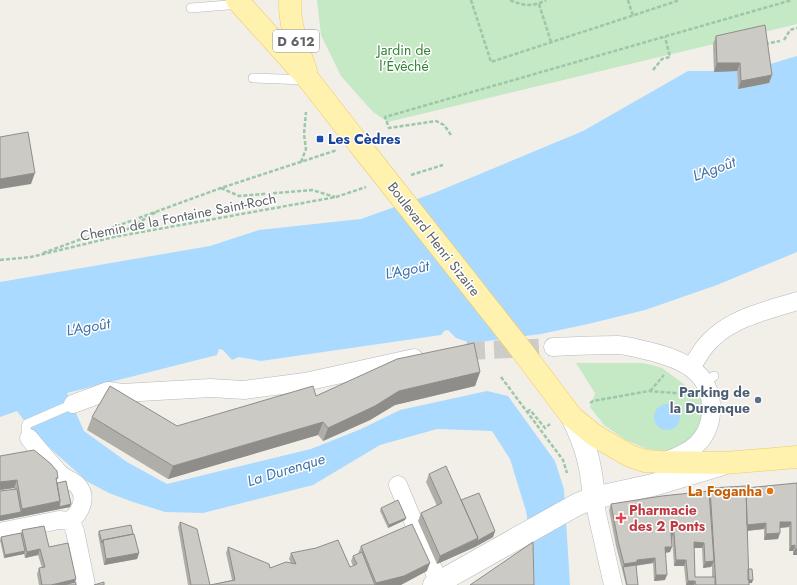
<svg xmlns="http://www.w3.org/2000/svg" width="797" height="585" font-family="Jost,sans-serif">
  <rect width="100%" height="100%" fill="#f1efe8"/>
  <path fill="#c5e8c5" d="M 317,0 L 797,0 L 797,24 L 388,122 L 373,112 L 341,76 L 321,35 Z
    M 576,363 L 641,363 L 652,365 L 662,368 L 704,399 L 703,419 L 698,433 L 691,439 L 675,448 L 664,451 L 647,449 L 626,440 L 604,425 L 590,407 L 595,393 Z"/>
  <path fill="#aadaff" d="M 797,56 L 797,252 L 717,285 L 645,310 L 588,324 L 541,334 L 471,343 L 456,338 L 448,330 L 444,331 L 441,335 L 261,361 L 239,357 L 232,360 L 223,350 L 219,349 L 217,355 L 67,393 L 84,431 L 127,462 L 167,484 L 311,449 L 361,429 L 400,410 L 487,391 L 508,396 L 555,461 L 564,489 L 570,585 L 534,585 L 533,553 L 526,511 L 510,459 L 492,431 L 437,429 L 380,445 L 313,485 L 203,513 L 165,512 L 133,502 L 109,493 L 88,482 L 35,435 L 17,411 L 0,417 L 0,282 L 210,246 L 259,230 L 361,219 L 434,193 L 583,131 L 688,71 L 737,71 L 738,89 L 769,83 L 767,65 Z
    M654 417a13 13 0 1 1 26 0a13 13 0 1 1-26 0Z"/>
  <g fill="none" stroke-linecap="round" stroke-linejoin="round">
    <path stroke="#ccccc8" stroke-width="18" stroke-dasharray="18 9" stroke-linecap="butt" d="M 467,351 L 553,347"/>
    <defs>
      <path id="service" d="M 191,8 L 240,4
        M 253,78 L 306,80
        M 705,382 L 714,376
        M 29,438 C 26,433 25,430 27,424 L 73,404"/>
      <path id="minor" d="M 553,347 C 574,346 596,345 617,345 C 626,345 635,348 644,350 C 680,358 714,371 711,414 C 708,442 690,452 666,461
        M 691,368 C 698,357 703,346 713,338 C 735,317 769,310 797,301
        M 73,404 L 108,391 L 122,393 L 211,388 L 244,390 L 305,382 L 414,358
        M 29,438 C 39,450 49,462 60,474 C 65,479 74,481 78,486 C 88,498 80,513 70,521
        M 398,485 L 439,583
        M 594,498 L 597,514 L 613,585
        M 0,532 L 59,520 L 70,521 L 75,531 L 86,585"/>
      <path id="secondary" d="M 572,417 C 587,447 591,466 594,498
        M 434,585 L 578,504 L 594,498 L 653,485 L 720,465"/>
      <path id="primary" d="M 237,0 L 309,80 L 358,143
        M 290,0 C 289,24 298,49 306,71
        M 516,343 L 572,417 L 594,435 L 630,456 L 645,461 L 661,462 L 725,463 L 797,457"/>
    </defs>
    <use href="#service" stroke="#b5b8bc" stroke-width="10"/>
    <use href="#minor" stroke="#b5b8bc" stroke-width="19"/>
    <use href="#secondary" stroke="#b6babf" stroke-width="23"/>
    <use href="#primary" stroke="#f2c960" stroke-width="23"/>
    <path stroke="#9cc7a9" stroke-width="2.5" stroke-dasharray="4 2" stroke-linecap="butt" d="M 471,0 L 491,62 L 680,0
      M 510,0 C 523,6 534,7 546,0
      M 628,0 L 633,16
      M 539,4 L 551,42
      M 784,40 L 790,30 L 797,28
      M 765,44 L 780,41
      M 653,70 L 662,59 L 670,57 L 665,37
      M 451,135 L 444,125 L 436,121 L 389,128 L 385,117 L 792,0
      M 301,162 L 306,149 L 304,134 L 306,112
      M 411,175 L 443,165
      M 221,188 L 239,196 L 312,190 L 335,197
      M 116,236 L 158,211
      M 43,253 L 221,188 L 337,150
      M 0,260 L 31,257 L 114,237 L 336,197 L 366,187
      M 501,377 L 563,460 L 567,473
      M 650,391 L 664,375
      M 590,403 L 593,401 L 649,391 L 687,394
      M 527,412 L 530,410 L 545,428 L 550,424"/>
    <use href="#service" stroke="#fff" stroke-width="9"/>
    <use href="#minor" stroke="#fff" stroke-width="18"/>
    <use href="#secondary" stroke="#fff" stroke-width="22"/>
    <use href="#primary" stroke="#fff2af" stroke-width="22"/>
    <defs>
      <path id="primary-bridge" d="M 358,143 L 516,343"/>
    </defs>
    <use href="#primary-bridge" stroke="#f2c960" stroke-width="23" stroke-linecap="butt"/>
    <use href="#primary-bridge" stroke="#fff2af" stroke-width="22"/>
  </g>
  <path fill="#afaea9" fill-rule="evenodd" d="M 716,36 L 772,75 L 769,83 L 738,89 L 737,71 L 714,72 L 713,44 Z
    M 480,372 L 475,386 L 395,405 L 370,420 L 323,441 L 318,435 L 168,479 L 87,430 L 92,417 L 177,426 L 316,396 Z
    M 0,456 L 58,478 L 56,481 L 70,507 L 0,521 L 14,489 L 14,488 L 0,490 Z
    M 429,474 L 461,500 L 495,531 L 493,537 L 475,547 L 437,564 L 418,521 L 421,513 L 437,506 L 426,482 Z
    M 797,483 L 797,555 L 793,555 L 793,551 L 789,551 L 789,527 L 780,528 L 778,539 L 764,540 L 764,529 L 747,531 L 748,569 L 752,583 L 748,583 L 749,585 L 686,585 L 684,566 L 674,566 L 672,537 L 670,552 L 665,553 L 665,580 L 654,581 L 653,563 L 636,566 L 638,585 L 626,585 L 616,546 L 609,510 L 611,504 L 709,491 L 710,488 L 746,488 ZM 694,548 L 702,548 L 703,568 L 712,566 L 712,577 L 695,577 Z
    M 381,508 L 406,518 L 405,520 L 388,528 L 380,511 Z
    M 180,522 L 210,585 L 232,580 L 226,553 L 228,547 L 270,568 L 291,563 L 289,559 L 291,553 L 350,567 L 353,566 L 351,561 L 353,556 L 358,554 L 361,546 L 427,571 L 399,585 L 188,585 L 178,527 Z
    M 22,530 L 49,547 L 75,582 L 76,585 L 39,585 L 37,574 L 39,568 L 42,568 L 38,555 L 25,558 L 24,554 L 4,558 L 0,540 L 1,537 L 21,533 Z
    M 99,531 L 133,534 L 139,553 L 137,559 L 104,565 L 98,534 Z"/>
  <path fill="#8f8d8a" d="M 717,63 L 740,63 L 737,71 L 714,72 Z
    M 772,75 L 769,83 L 738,89 L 741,81 Z
    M 35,173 L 31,184 L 0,189 L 0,179 Z
    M 480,372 L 475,386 L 395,405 L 370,420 L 323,441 L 328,428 L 399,391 Z
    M 323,422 L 318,435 L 168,479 L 173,466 Z
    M 17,480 L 14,488 L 0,490 L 0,482 Z
    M 60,501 L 71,504 L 70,507 L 0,521 L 0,516 L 21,512 L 22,509 Z
    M 406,518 L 405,520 L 388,528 L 389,525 Z
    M 780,522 L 791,522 L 789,527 L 778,528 Z
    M 766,523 L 764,529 L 744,531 L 746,525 Z
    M 495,531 L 493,537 L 475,547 L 437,564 L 440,556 Z
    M 671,532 L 674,532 L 672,537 L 669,538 Z
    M 780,533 L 778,539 L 764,540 L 766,534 Z
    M 694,542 L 704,543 L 702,548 L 692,548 Z
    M 795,545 L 793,551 L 789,551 L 791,546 Z
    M 665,547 L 672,547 L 670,552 L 663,553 Z
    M 40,549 L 38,555 L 25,558 L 27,552 Z
    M 795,549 L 797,549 L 797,555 L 793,555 Z
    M 25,551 L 24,554 L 4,558 L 5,555 Z
    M 139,553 L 137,559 L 104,565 L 106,559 Z
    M 655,558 L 653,563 L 623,567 L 624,564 L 637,560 Z
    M 676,560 L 686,560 L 684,566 L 674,566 Z
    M 714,561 L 711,567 L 703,568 L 705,562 Z
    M 430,563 L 427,571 L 401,585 L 375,585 L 376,583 Z
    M 656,575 L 667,575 L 665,580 L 654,581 Z
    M 76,579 L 74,585 L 51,585 Z
    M 746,580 L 753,580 L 752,583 L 745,583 Z
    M 688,581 L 695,581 L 694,585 L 686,585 Z"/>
  <path fill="#cccac5" stroke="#8f8d8a" d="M 765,25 L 772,75 L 741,81 L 740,63 L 717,63 L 716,36 Z
    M 28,132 L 35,173 L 0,179 L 0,137 Z
    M 474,343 L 480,372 L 399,391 L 375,406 L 328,428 L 323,422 L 173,466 L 92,417 L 110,386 L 177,426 L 313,386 L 316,396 L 397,359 Z
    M 34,450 L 50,463 L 57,471 L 58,478 L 56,478 L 60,501 L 22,509 L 17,480 L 0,482 L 0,456 Z
    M 446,466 L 478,538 L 440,556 L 421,513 L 442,503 L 429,474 Z
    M 66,481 L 71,504 L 59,507 L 60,501 L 57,483 Z
    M 797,483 L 797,549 L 795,549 L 795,545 L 791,546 L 791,522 L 780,522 L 780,533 L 766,534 L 766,523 L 747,525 L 746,488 Z
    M 746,486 L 749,585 L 716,585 L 710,488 Z
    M 17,489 L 21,512 L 0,516 L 0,491 Z
    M 709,491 L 714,561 L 705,562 L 704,543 L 694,542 L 695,577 L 715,577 L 715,585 L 696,585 L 695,581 L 688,581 L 686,560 L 676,560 L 674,532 L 671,532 L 672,547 L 665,547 L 667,575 L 656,575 L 655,558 L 637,560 L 637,562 L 624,564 L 618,541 L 611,504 L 662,496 Z
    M 479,493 L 495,531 L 477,541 L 478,538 L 461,500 Z
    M 398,500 L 406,518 L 389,525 L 381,508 Z
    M 180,522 L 197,529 L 210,585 L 235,580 L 228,547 L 269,564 L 270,568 L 286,562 L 296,564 L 291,553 L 316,548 L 338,540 L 350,567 L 357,564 L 353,556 L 362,552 L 375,585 L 191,585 Z
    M 412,524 L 430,563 L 404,576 L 376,583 L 361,546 Z
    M 131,525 L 133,534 L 103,540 L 102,543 L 99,531 Z
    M 44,526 L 49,547 L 68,543 L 76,579 L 51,585 L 42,585 L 39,568 L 45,567 L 40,549 L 27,552 L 22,530 Z
    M 21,533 L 25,551 L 5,555 L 1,537 Z
    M 134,534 L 139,553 L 106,559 L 103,540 Z
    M 533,542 L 534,585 L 470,585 Z
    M 636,565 L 638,585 L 627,585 L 623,567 Z
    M 748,569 L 752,569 L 753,580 L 748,580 Z
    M 75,582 L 76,585 L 64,585 Z
    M 104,582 L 104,585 L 94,585 Z"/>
  <rect fill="#1a4fb4" stroke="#fff" stroke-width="1.5" x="316" y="135" width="8" height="8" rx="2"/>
  <circle fill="#5c6f8a" stroke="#fff" stroke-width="1.5" cx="758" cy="400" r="4"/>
  <circle fill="#e8710a" stroke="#fff" stroke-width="1.5" cx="770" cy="491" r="4"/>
  <path fill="#e0444e" stroke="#fff" stroke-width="1.5" d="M619 512h4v4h4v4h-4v4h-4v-4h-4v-4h4z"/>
  <g text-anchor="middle" stroke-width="3" stroke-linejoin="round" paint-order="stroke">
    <rect fill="#fff" stroke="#8f9295" stroke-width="1" x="273" y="30" width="46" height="22" rx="3"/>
    <g font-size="13" font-weight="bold" fill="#5f6368">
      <text x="296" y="46">D 612</text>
    </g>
    <g font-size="14" fill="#348238" stroke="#fff">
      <text x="404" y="55">Jardin de<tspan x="404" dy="16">l'Évêché</tspan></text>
    </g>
    <g font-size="14" font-weight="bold" fill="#164399" stroke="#fff" text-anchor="start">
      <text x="328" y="144">Les Cèdres</text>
    </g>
    <g font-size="14" fill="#5f6368" stroke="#fff">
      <text transform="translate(178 217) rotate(-11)" y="5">Chemin de la Fontaine Saint-Roch</text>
      <text transform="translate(434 239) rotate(52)" y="5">Boulevard Henri Sizaire</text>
    </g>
    <g font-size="14" font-weight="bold" fill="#4e5e75" stroke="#fff" text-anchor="end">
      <text x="750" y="397">Parking de<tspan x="750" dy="16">la Durenque</tspan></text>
    </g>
    <g font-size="14" font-weight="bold" fill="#c56008" stroke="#fff" text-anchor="end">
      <text x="762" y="496">La Foganha</text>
    </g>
    <g font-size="14" font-weight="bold" fill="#be3a42" stroke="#fff" text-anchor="start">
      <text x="629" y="515">Pharmacie<tspan x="629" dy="16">des 2 Ponts</tspan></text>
    </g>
    <g font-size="15" font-style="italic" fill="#4174aa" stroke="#fff">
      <text transform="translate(714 169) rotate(-20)" y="5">L'Agoût</text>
      <text transform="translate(407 270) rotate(-11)" y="5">L'Agoût</text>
      <text transform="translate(88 327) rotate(-10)" y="5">L'Agoût</text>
      <text transform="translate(286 470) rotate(-17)" y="5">La Durenque</text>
    </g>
  </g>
</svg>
